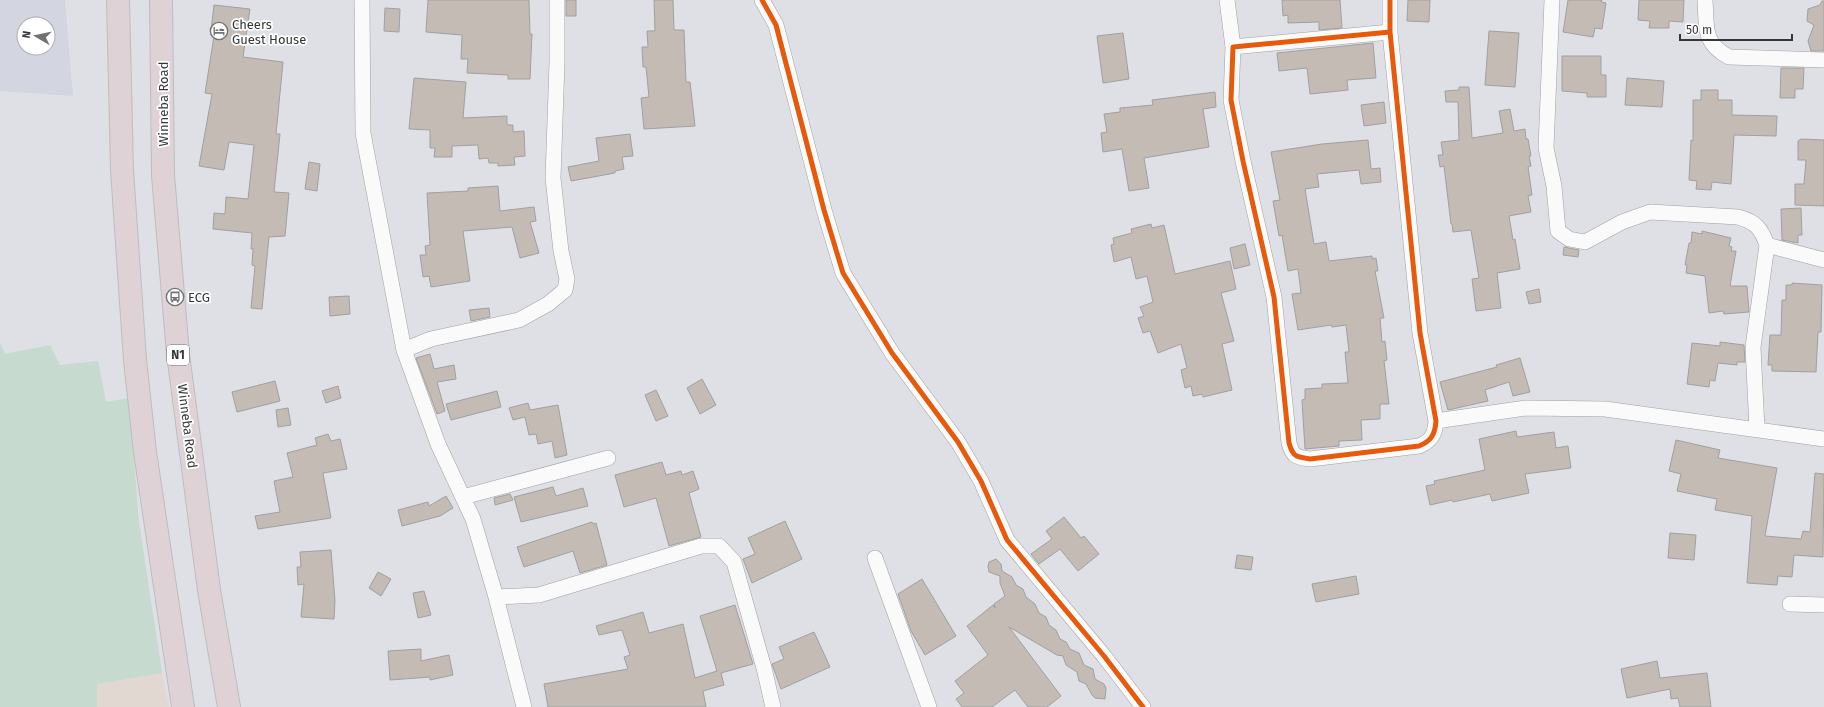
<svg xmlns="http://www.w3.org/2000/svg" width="1824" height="707" font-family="'Fira Sans',sans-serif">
  <rect width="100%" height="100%" fill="#dfe0e5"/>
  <path fill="#e1d8d1" d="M 162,673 L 169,707 L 97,707 L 97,684 Z"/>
  <path fill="#d3d5e1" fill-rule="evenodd" d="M 0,0 L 65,0 L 73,96 L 0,91 ZM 24,24 L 48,24 L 48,48 L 24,48 Z"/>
  <path fill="#c6dacf" d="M 0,342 L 5,354 L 50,345 L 60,365 L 98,361 L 106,402 L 129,398 L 139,522 L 162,673 L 97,684 L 97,707 L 0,707 Z"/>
  <path fill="#c3bbb4" stroke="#a1a0a1" d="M 428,0 L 529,0 L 530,34 L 532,34 L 530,79 L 508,79 L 508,75 L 467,73 L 468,59 L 461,59 L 462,35 L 426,32 Z
    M 566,0 L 576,0 L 576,16 L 566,16 Z
    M 654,0 L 673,0 L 674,30 L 684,30 L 686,82 L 690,82 L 695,126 L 644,129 L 641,98 L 649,97 L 646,67 L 643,67 L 642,47 L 648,47 L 647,31 L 655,31 Z
    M 1282,0 L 1340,0 L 1342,28 L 1319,30 L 1319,22 L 1288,23 L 1288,15 L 1283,16 Z
    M 1408,0 L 1430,0 L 1429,22 L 1407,21 Z
    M 1568,0 L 1602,0 L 1601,2 L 1606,3 L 1602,29 L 1595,28 L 1593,37 L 1563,32 Z
    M 1639,0 L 1684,0 L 1683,22 L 1669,21 L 1669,28 L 1649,28 L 1650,21 L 1638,20 Z
    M 1822,1 L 1824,1 L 1824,51 L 1811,51 L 1808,41 L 1814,25 L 1807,21 L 1808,9 L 1820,5 Z
    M 214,5 L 250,9 L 243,57 L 283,62 L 276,134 L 280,134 L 274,192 L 289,193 L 285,236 L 269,237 L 262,309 L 251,308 L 255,266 L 252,265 L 253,249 L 251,249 L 252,233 L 213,229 L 214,213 L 225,214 L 226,197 L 248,199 L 254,145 L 229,142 L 224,170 L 199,166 L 212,94 L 205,93 L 215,30 L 211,30 Z
    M 385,8 L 400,9 L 399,32 L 384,31 Z
    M 1489,31 L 1519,33 L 1515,87 L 1485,85 Z
    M 1123,33 L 1129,79 L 1103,83 L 1097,36 Z
    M 1373,43 L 1376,78 L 1347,80 L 1348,90 L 1310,94 L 1307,68 L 1279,71 L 1277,53 Z
    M 1562,56 L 1601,56 L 1601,75 L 1606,75 L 1606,97 L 1587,97 L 1587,93 L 1562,91 Z
    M 1781,68 L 1804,68 L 1803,89 L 1795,89 L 1795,98 L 1780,98 Z
    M 414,78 L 466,82 L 463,118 L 507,116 L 507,125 L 513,125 L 513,132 L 524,131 L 525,156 L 514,157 L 515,165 L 498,166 L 498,163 L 489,163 L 488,158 L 479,159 L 478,145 L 452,146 L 452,157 L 434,157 L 435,148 L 430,148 L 430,130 L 409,129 Z
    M 1627,78 L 1664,81 L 1662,107 L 1625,105 Z
    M 1459,87 L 1469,87 L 1472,138 L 1503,133 L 1499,111 L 1510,109 L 1514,131 L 1525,129 L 1526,139 L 1528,139 L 1531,156 L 1529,156 L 1531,166 L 1528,167 L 1532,195 L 1528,196 L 1531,212 L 1509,216 L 1513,240 L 1515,239 L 1520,269 L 1497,273 L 1501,308 L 1476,311 L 1472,279 L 1479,278 L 1471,230 L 1453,232 L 1452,224 L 1451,224 L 1444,166 L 1440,167 L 1438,155 L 1443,155 L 1441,142 L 1459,140 L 1458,102 L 1446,102 L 1445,91 L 1459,90 Z
    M 1701,90 L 1718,90 L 1718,100 L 1732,100 L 1732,115 L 1777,116 L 1776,136 L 1734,135 L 1731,184 L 1712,182 L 1711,190 L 1696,189 L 1697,181 L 1689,180 L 1691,140 L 1693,141 L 1693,100 L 1701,100 Z
    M 1215,92 L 1216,107 L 1203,109 L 1209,147 L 1144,158 L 1149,188 L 1129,191 L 1122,149 L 1103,152 L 1101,133 L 1107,132 L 1104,114 L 1120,112 L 1120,108 L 1153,105 L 1152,100 Z
    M 1384,102 L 1386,123 L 1364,126 L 1361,105 Z
    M 630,134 L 633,156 L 622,157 L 624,169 L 615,171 L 615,173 L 571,181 L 568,167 L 599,161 L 596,138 Z
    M 1801,139 L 1824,140 L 1824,206 L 1795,205 L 1795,184 L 1804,184 L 1806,160 L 1798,160 L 1798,141 Z
    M 1368,140 L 1371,169 L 1380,168 L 1381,182 L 1361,184 L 1359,170 L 1317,174 L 1319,187 L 1305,189 L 1314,244 L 1326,242 L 1329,261 L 1372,256 L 1372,259 L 1376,258 L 1378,271 L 1375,271 L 1384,318 L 1380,318 L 1382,342 L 1385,341 L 1387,360 L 1384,361 L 1389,404 L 1380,404 L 1380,419 L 1361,420 L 1362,440 L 1339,441 L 1339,446 L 1305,449 L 1302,400 L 1305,399 L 1305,389 L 1322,388 L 1322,384 L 1348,383 L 1345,352 L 1349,352 L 1346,325 L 1332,327 L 1331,325 L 1298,330 L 1292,294 L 1301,293 L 1298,269 L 1288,271 L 1282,235 L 1279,236 L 1273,201 L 1280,200 L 1271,152 L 1322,144 Z
    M 309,162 L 320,164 L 317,191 L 305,189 Z
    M 498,186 L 500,211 L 534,207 L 536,221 L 530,222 L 539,253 L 520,258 L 512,227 L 463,231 L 470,281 L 431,287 L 429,276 L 423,277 L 420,255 L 426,255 L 425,246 L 430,245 L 427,193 L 468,191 L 468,188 Z
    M 1801,208 L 1802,235 L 1798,235 L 1798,243 L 1782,240 L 1781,209 Z
    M 1151,224 L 1152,228 L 1164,225 L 1175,274 L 1230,261 L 1236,289 L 1221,293 L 1234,341 L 1222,344 L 1232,390 L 1203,397 L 1202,394 L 1193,396 L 1191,386 L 1185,388 L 1181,370 L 1187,368 L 1181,344 L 1158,353 L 1150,331 L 1143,333 L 1138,318 L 1144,316 L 1140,307 L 1153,302 L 1147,276 L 1136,279 L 1131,257 L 1114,262 L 1111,245 L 1114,244 L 1113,238 L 1132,233 L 1131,229 Z
    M 1702,231 L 1731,238 L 1729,246 L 1732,247 L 1731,251 L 1736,251 L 1730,286 L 1747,286 L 1749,312 L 1724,314 L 1723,311 L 1709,313 L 1705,276 L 1686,273 L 1687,265 L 1685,265 L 1689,243 L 1691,243 L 1692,232 L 1702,234 Z
    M 1245,244 L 1250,265 L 1234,269 L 1230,248 Z
    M 1564,247 L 1579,250 L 1578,257 L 1563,255 Z
    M 1792,283 L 1822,285 L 1821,332 L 1818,332 L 1816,372 L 1772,371 L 1772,365 L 1768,365 L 1770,335 L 1781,335 L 1782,300 L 1786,300 L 1786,285 L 1792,285 Z
    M 1539,289 L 1541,302 L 1529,304 L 1526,292 Z
    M 349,296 L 350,314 L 330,316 L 329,297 Z
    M 489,308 L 490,317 L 471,321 L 469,310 Z
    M 1720,342 L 1744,345 L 1745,362 L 1737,362 L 1737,365 L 1718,363 L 1715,381 L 1710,380 L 1709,387 L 1687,384 L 1692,343 L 1720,346 Z
    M 430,354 L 434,369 L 454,365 L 456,379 L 437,382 L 445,411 L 437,414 L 416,358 Z
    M 1520,358 L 1530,392 L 1513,396 L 1509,382 L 1485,390 L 1488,401 L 1448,410 L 1440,382 L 1497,367 L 1496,365 Z
    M 702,379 L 716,405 L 700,414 L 687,388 Z
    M 275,381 L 280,401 L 237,412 L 232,392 Z
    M 338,386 L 341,398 L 326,403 L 322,391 Z
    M 656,390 L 668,416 L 656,421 L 645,395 Z
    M 497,391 L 501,407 L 451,420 L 446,404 Z
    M 528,403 L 530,410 L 558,405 L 567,455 L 555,458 L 552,441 L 538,444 L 536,434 L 529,435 L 525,417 L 513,420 L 509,408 Z
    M 288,408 L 291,425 L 278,427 L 276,410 Z
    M 1516,431 L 1517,437 L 1554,432 L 1556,448 L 1568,446 L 1571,468 L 1525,474 L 1529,493 L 1492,501 L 1490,494 L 1453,502 L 1452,500 L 1430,505 L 1426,486 L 1435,484 L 1434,481 L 1485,470 L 1479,439 Z
    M 328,434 L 331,441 L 340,439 L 347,469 L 323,473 L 331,518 L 258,529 L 255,516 L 280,512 L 274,481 L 293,477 L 287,453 L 317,445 L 315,438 Z
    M 1676,440 L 1720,450 L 1718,458 L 1777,468 L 1765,536 L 1801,539 L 1803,531 L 1810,532 L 1815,473 L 1824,474 L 1823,557 L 1794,555 L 1792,577 L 1778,576 L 1777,585 L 1747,583 L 1752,516 L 1715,510 L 1717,499 L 1677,491 L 1681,474 L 1669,471 Z
    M 662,462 L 666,475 L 681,471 L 682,475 L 693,471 L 699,489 L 689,493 L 701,537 L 669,546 L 656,498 L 624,507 L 615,475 Z
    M 553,487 L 556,496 L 583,488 L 588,506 L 521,522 L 514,497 Z
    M 510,494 L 513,500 L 495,505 L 494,498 Z
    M 446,496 L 453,508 L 440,516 L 402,526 L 398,510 L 428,502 L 429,506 Z
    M 1064,517 L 1081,538 L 1084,536 L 1099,554 L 1078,571 L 1060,549 L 1039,564 L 1031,554 L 1052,539 L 1046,531 Z
    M 785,521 L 802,559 L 752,583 L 743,559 L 755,554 L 748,538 Z
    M 592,522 L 593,524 L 596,523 L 607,565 L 580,573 L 573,551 L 524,567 L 517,547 Z
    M 1670,533 L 1696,535 L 1694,560 L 1668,558 Z
    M 331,550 L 335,601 L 334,619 L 301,617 L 304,584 L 298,585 L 297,567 L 301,567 L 300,552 Z
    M 1237,555 L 1253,557 L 1251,570 L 1235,568 Z
    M 996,559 L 1001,564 L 1002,571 L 1012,577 L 1016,585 L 1023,589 L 1026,597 L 1035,604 L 1039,613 L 1046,617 L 1049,625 L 1056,630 L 1060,639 L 1066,642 L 1070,649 L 1079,653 L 1084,665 L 1093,669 L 1095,679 L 1104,684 L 1106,688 L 1105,699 L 1095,698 L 1092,695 L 1086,684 L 1079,681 L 1077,672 L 1066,665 L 1063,656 L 1057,655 L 1009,627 L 1061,696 L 1047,707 L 1028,707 L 1015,690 L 992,707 L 962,707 L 956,699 L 964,693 L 955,681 L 988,655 L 967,626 L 993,605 L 995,608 L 994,604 L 1005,596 L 1000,583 L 1000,576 L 989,572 L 988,566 L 989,562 Z
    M 378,572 L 391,579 L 381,596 L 369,588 Z
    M 1356,576 L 1359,594 L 1316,602 L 1312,584 Z
    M 922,579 L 956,636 L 925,655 L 911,631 L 898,594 Z
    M 424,591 L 431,615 L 418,618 L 413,593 Z
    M 735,605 L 753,664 L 721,673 L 724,685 L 703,691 L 706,707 L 548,707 L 544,684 L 628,669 L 624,657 L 630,655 L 622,630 L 599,635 L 596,626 L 643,612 L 649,633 L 683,624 L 695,678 L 717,671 L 700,616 Z
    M 814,632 L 830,667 L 781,689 L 772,664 L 784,659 L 779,647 Z
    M 421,649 L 421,661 L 449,655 L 453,675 L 430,680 L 430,677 L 390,680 L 388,651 Z
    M 1657,661 L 1660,678 L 1707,673 L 1711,707 L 1680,707 L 1678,698 L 1671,699 L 1670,689 L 1627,698 L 1621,669 Z"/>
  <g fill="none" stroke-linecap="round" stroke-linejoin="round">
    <defs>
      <path id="street" d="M 362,0 L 363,133 L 404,350 L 438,444 L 473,519 L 496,597 L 524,707
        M 762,0 L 776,25 L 824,210 L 843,273 L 892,353 L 958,442 L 981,481 L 1007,540 L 1104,656 L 1143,707
        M 1227,0 L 1233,47
        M 1552,0 L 1546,148 L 1554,186 L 1558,231 L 1569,239 L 1585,242 L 1622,222 L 1650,212 L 1738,217 C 1756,222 1761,228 1767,245 L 1753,347 L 1757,429
        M 1705,0 C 1707,27 1702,43 1729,57 L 1824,60
        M 1390,32 L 1233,47 L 1231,100 L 1243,161 L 1274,297 L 1289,443 C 1293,457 1296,457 1310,459 L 1419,446 C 1431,441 1435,435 1436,421 L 1420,333 L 1390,32 L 1390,0
        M 1767,245 L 1824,260
        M 404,350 L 431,339 L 519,320 L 548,304 L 565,290 L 567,279 L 561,251 L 553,178 L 557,62 L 557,0
        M 1436,421 L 1526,408 L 1605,409 L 1824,439
        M 463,497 L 608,458
        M 875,558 L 929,707
        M 496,597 L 539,595 L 701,546 L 719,546 L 734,562 L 764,668 L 773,707
        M 1790,604 L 1824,605"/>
      <path id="highway" d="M 118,0 L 122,170 L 135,360 L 145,452 L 183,707
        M 161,0 L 163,175 L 178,354 L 209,590 L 229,707"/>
    </defs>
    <use href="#street" stroke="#9fa0a4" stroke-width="16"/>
    <use href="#highway" stroke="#bcbdbf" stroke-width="24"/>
    <use href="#street" stroke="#fafafb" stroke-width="15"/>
    <use href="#highway" stroke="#dfd2d7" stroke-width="22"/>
    <defs>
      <path id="cycleway" d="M 762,0 L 776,25 L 824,210 L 843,273 L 892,353 L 958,442 L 981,481 L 1007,540 L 1104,656 L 1143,707
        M 1390,32 L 1233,47 L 1231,100 L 1243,161 L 1274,297 L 1289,443 C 1293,457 1296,457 1310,459 L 1419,446 C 1431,441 1435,435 1436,421 L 1420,333 L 1390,32 L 1390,0"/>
    </defs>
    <use href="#cycleway" stroke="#fff" stroke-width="8"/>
    <use href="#cycleway" stroke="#e8590c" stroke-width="5"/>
  </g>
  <defs>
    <symbol id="hotel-ring" viewBox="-11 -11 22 22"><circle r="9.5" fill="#fff" stroke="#707275" stroke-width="1.5"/><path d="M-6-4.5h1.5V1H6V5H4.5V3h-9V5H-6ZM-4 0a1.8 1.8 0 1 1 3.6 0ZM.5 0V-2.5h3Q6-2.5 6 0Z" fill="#707275"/></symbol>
    <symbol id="bus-ring" viewBox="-11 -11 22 22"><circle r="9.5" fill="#fff" stroke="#707275" stroke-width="1.5"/><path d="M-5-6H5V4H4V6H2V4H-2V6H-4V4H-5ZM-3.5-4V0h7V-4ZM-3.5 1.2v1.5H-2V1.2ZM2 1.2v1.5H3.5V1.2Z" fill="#707275"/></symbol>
  </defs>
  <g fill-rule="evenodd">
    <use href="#hotel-ring" x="209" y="21" width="20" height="20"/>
    <use href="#bus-ring" x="165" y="287" width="20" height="20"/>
  </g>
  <g text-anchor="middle" stroke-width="3.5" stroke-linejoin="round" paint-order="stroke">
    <rect fill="#fff" stroke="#717274" stroke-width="1" x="167" y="345" width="22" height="20" rx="3"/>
    <g font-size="12" font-weight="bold" fill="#343639">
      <text x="178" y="359">N1</text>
    </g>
    <g font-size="13" fill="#343639" stroke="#fff" text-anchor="start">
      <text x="232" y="29">Cheers<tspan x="232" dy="15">Guest House</tspan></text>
      <text x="188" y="302">ECG</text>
    </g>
    <g font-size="13" fill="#343639" stroke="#fff">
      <text transform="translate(163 104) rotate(-90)" y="5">Winneba Road</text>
      <text transform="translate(188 426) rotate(83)" y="5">Winneba Road</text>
    </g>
  </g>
  <g transform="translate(36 36) rotate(279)"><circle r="19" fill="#ffffff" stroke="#aeafb0"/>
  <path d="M0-3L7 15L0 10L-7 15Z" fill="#707275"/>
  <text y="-6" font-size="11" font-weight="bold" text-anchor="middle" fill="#343639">N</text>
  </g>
  <path d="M1680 34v6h112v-6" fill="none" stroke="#343639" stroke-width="2"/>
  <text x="1686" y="34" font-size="12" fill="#343639" stroke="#ffffff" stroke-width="3" paint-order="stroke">50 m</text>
</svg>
